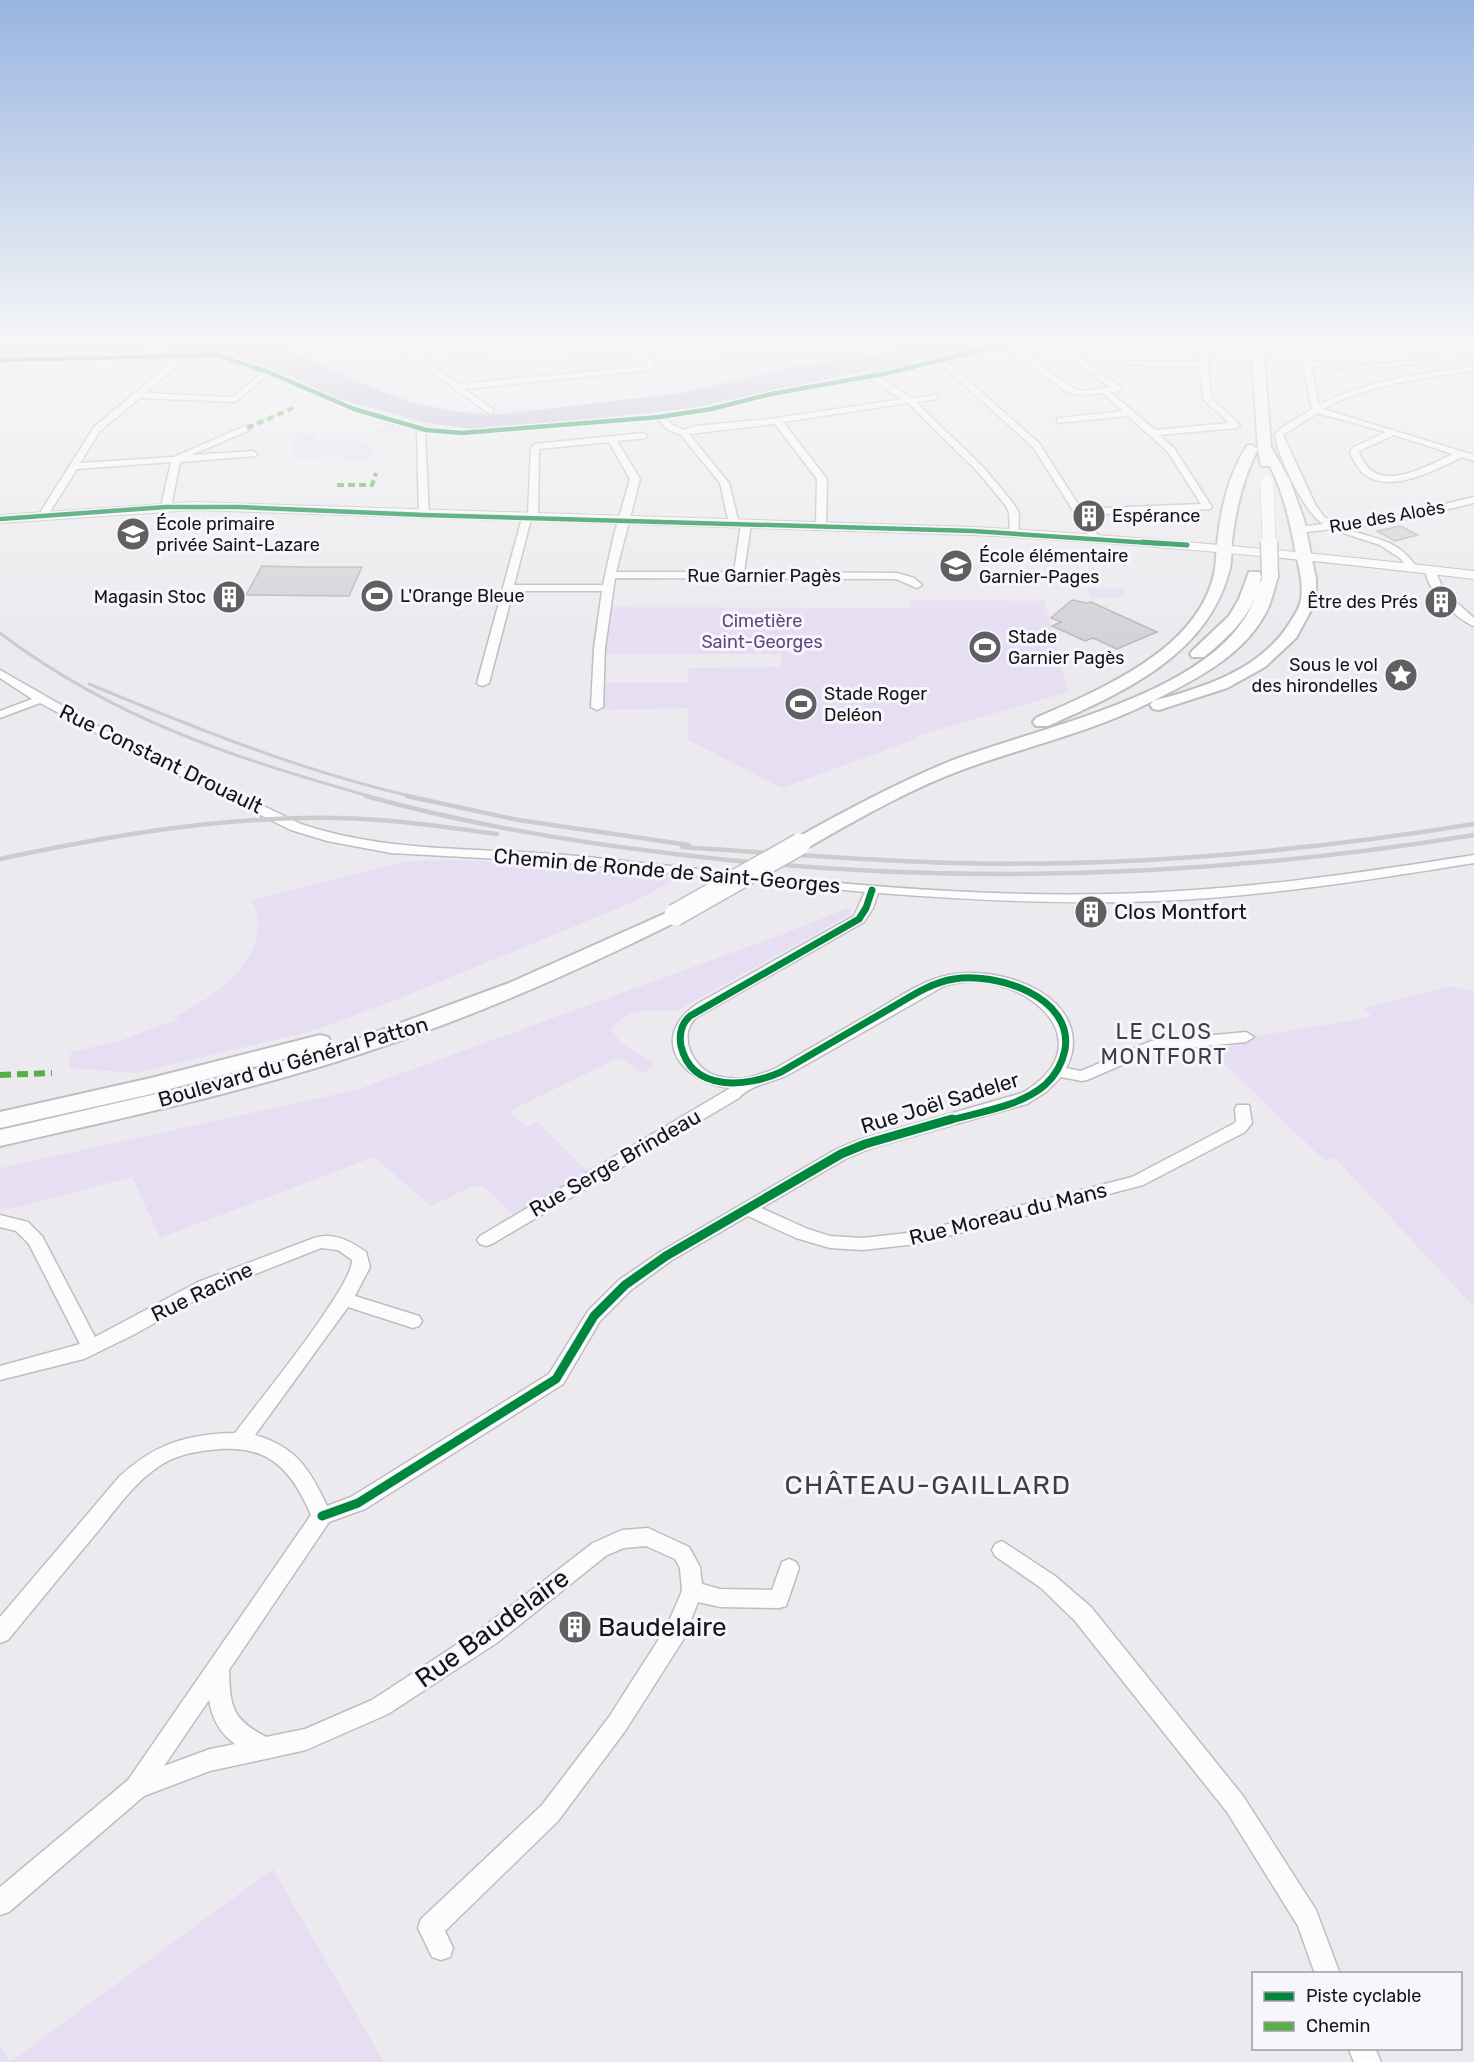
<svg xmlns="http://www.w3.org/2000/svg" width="1474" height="2062" font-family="Rubik,sans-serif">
  <rect width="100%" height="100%" fill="#eceaee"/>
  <path fill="#e6dff3" d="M 0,344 L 148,344 L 0,350 Z
    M 262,344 L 276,344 L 312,356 L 428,404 L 468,411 L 534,408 L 521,411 L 485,414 L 426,407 L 301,357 Z
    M 610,344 L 645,360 L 651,366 L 571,377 L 564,364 L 570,363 L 564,353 L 612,350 Z
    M 626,344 L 642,347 L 684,381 L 740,373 L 741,370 L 717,353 L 727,350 L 727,347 L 732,346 L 918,344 C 880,359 840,358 800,365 C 752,374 705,390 656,396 L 638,373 L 660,368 Z
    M 980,344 L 1006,344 L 872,376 L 672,415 L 670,411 L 870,371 Z
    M 178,351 L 176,354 L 156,355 L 154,359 L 37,361 L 28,374 L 50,379 L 13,380 L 0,373 L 0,360 L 142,356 L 144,352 Z
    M 339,399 L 427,423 L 461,428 L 547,424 L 666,411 L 668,415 L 481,433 L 419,430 L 382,434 L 374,431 L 384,424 C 376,413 352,407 339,399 Z
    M 302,433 L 318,435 L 312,444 L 334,438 L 360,440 L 374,449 L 369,460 L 349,460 L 333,455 L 311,459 L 289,458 L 294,449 L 292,444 L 288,444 L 296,435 Z
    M 1087,588 L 1122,588 L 1126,597 L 1091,597 Z
    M 1044,599 L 1068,692 L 917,736 L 916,739 L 782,788 L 688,740 L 688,708 L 604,710 L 604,683 L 688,683 L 689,668 L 782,667 L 782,654 L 605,654 L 612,607 L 911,608 L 909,600 L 1036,601 Z
    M 457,860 L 555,865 L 680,878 L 631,903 L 398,999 L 315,1030 L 136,1073 L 69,1068 L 71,1052 L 116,1042 L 179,1019 L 176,1016 C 216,996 279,952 251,900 L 408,861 Z
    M 850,907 L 849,915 L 676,1011 C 646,1012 633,1005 611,1029 L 621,1043 L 655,1064 L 652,1068 L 641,1073 L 624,1060 L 616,1059 L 510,1111 L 525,1127 L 538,1122 L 589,1173 L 514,1215 L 483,1186 L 471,1187 L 431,1206 L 374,1157 L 160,1238 L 132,1177 L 22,1206 L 0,1210 L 0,1168 L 356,1090 L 783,934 Z
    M 1451,986 L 1474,992 L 1474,1307 L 1334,1157 L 1326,1162 L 1213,1053 L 1262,1035 L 1372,1017 L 1364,1008 Z
    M 273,1869 L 384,2062 L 0,2062 L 0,2045 L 10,2062 Z"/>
  <path fill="#c1b6d3" d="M 166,344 C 197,344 231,341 262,344 C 291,348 321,365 347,376 C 403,402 438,414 501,414 L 681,393 L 800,365 L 878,356 L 918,344 L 980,344 L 895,365 L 691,408 L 547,424 L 473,429 L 427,423 L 339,399 L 279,372 L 239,358 L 208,353 L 186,352 L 186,350 L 138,352 L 136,354 L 0,358 L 0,350 L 140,346 L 139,349 L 188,347 Z"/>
  <path fill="#d5d3d7" stroke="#bab8bb" stroke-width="1.5" d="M 1400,526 L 1418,535 L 1395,541 L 1377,531 Z
    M 262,566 L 300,567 L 362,567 L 349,596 L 246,595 Z
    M 1072,600 L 1086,603 L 1091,602 L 1157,632 L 1117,649 L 1093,638 L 1085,641 L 1052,626 L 1061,622 L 1051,618 Z
    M 577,1614 L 585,1622 L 574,1631 L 566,1622 Z"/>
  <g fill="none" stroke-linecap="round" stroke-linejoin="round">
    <defs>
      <path id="minor" d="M 392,344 L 401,344 L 413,353 L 534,344 L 577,344 L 419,357 L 458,384 L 648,366 L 644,362 L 615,344 C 632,344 648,355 657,368 L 653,370 L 464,389 L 493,409 L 494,411 L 490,414 Z
        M 995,344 L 1010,344 L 1073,388 L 1082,391 L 1110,387 L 1050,344 L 1060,344 L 1121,387 L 1121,391 L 1110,392 L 1155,430 L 1229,423 L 1203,399 L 1200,367 L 1131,365 L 1127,363 L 1131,361 L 1200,362 L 1198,344 L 1206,344 L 1211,398 L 1240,425 L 1236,428 L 1160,435 L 1174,448 L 1212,507 L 1210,509 L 1085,515 L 1099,537 L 1091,539 L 1033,447 L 939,362 L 879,377 L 911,398 L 937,395 L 937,399 L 916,402 L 984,468 L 1013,503 L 1019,513 L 1018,535 L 1010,533 L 1009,513 L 1006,506 L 978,472 L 908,403 L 783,422 L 827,479 L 826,526 L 821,529 L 816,526 L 817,479 L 775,424 L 689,434 L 729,483 L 739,524 L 734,527 L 729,524 L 720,483 L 681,435 L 667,429 L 655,417 L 662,415 L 673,425 L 684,430 L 696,426 L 769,419 L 902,399 L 869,378 L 869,374 ZM 1003,347 L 1067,392 L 1082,395 L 1102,393 L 1123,411 L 1060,418 L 1057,419 L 1057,423 L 1128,416 L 1168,452 L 1201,504 L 1081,509 L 1039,443 L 946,361 Z
        M 1299,344 L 1307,344 L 1310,362 L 1367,365 L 1474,354 L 1474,358 L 1367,369 L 1311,367 L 1319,405 C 1367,380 1421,373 1474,367 L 1474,371 C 1422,378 1369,384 1323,409 L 1474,455 L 1474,461 L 1462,457 C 1437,469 1388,496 1363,473 C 1357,468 1354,460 1350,453 L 1352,448 L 1386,432 L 1317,413 L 1283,435 L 1315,504 L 1324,517 L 1334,523 L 1394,516 L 1474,497 L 1474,503 L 1394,522 L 1344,528 C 1374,540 1397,537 1417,568 L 1416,570 L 1408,570 L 1401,559 L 1380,545 L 1331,529 L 1299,533 L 1294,530 L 1299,527 L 1323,524 C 1304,512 1278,457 1275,435 L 1281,428 L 1312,409 ZM 1394,435 L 1453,454 C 1425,467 1373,498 1359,451 Z
        M 177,358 L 227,358 L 272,372 L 235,402 L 140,398 L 100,431 L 80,463 L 174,457 L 247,425 L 250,426 L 250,430 L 191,455 L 253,451 L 257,454 L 256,456 L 180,462 L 171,507 L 166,510 L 161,507 L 171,462 L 77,469 L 46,518 L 40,518 L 38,516 L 94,427 ZM 182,362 L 227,362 L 262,373 L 233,397 L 145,393 Z
        M 426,427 L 430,430 L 425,434 L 429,515 L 424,518 L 419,515 L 417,433 Z
        M 643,433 L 646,434 L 646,438 L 617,441 L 640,479 L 616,572 L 734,572 L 741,524 L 746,521 L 751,524 L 744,572 L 897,573 L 914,578 L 922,585 L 917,588 L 896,579 L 615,578 L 605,648 L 603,707 L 597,710 L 591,707 L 594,648 L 602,591 L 513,591 L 489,683 L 483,686 L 479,685 L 477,683 L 522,518 L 528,513 L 531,447 L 535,444 ZM 609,442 L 630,479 L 614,535 L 603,585 L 514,585 L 531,519 L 538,514 L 539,449 Z
        M 1426,568 L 1434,568 L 1444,591 L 1474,618 L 1474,626 C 1457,620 1423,587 1426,568 Z
        M 0,670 L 112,734 L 301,824 C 390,854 484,847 576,856 C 753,874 931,898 1109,894 C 1231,892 1353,874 1474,855 L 1474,863 C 1370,880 1265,896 1159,901 C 1065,905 971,900 878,893 L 873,908 L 864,922 L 697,1017 C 676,1034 693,1070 717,1076 C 738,1082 756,1077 776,1068 C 809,1049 842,1030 875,1011 C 896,999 917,984 941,977 C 977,967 1030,977 1057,1005 C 1074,1023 1078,1047 1066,1068 L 1081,1071 L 1151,1041 L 1246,1032 L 1254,1037 L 1246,1042 L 1154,1051 L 1087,1080 L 1082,1081 L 1061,1077 L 1046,1092 L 1027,1104 L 871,1148 L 847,1158 L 761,1208 L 808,1229 L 830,1236 L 862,1238 L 917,1232 L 1132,1177 L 1233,1124 L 1236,1122 L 1235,1109 L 1237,1105 L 1249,1105 L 1252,1123 L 1245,1132 L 1143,1185 L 917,1244 L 862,1250 L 830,1248 L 796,1238 L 748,1216 L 672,1260 L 631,1290 L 600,1321 L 563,1384 L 365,1509 L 329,1522 L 229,1670 C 230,1707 232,1719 266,1737 L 305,1729 L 372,1700 L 482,1628 L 593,1543 L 622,1530 L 648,1528 L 689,1547 L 700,1567 L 702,1584 L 720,1589 L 772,1590 L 782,1562 L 789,1559 L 796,1562 L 799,1568 L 786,1606 L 779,1608 L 720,1607 L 698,1602 L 683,1640 L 625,1731 L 558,1821 L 445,1931 L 453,1948 L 450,1957 L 441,1960 L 432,1957 L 418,1928 L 421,1919 L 542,1805 L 609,1717 L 666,1628 L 682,1591 L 680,1568 L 675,1559 L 646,1546 L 624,1548 L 607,1555 L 498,1642 L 388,1714 L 306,1750 L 210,1771 L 144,1796 L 9,1912 L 0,1915 L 0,1887 L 128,1780 L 311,1515 C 290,1466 266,1443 210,1450 C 192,1452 173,1456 158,1467 C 134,1483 117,1508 99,1530 C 68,1567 38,1603 8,1640 L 0,1643 L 0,1617 L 119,1477 C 155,1444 186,1434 235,1433 C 255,1406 354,1285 352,1260 L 338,1250 L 321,1248 L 210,1292 L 135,1334 L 84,1359 L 0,1380 L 0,1366 L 80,1344 L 29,1244 L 16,1231 L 0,1227 L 0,1215 L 28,1222 L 42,1236 L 95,1337 L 198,1282 L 314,1238 C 334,1232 350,1241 366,1252 L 370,1267 L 355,1296 L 419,1316 L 422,1321 L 419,1326 L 413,1328 L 348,1307 L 255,1435 C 296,1447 309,1468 327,1506 L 351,1497 L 549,1374 L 588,1311 L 619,1280 L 660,1252 L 835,1150 L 859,1140 L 1022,1093 C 1114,1039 1013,962 944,986 L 786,1076 C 770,1083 750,1085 739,1098 L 492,1244 L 486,1246 L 480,1244 L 477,1240 L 480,1236 L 727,1090 L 730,1088 C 681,1082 648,1038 697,1004 L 854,916 L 865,892 L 555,862 L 391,853 L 327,841 L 291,830 L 141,757 L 40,703 L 0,718 L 0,711 L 32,699 L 0,678 ZM 209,1700 C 212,1719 220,1733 235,1744 L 210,1749 L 164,1766 Z
        M 1002,1541 L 1055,1576 L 1091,1607 L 1243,1796 L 1316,1910 L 1340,1974 L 1315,1974 L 1298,1926 L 1227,1812 L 1075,1621 L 1041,1588 L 995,1556 L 992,1550 L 995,1544 Z
        M 1348,2048 L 1375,2048 L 1381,2062 L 1354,2062 Z"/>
      <path id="major" d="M 194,502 L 973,527 C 1141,536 1307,552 1474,571 L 1474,579 C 1307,559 1141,543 973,535 L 194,510 L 0,523 L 0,515 Z"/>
      <path id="highway" d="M 1251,344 L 1263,344 L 1271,447 L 1290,481 L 1304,520 L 1316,579 L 1316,601 L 1296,638 L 1265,667 L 1227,688 L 1159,710 L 1153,709 L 1150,705 L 1153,701 C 1094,731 1028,746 967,768 C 911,788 858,819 807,848 L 793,848 L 790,844 L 793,840 C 844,811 895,784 948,762 C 1036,727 1223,694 1256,595 C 1246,621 1225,640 1204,657 L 1192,657 L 1190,654 L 1192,651 L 1229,616 L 1239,599 L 1249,572 L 1259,572 L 1262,575 L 1259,585 L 1265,573 L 1275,573 L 1278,576 C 1274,589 1271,605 1264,616 C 1240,658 1194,680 1153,701 C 1203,688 1260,670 1289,624 C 1294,616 1300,608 1301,599 C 1304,583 1298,565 1295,549 C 1290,521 1283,492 1270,466 L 1261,466 L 1258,449 C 1243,478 1236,508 1232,541 C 1231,551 1232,562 1229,572 C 1206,657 1121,693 1048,726 L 1036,726 L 1033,722 L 1036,718 C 1101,689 1201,649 1215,569 C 1216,561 1216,554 1217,546 C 1220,512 1228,475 1247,446 L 1252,445 L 1258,449 Z
        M 675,909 L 682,911 L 685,915 L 682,919 C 578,971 471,1018 360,1054 C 242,1093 121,1118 0,1146 L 0,1130 L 221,1079 L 344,1044 L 509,983 Z
        M 320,1035 L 328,1037 L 331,1042 L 328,1047 L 151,1094 L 0,1128 L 0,1112 L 151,1078 Z"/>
    </defs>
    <use href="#minor" stroke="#bebdc0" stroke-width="3"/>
    <use href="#major" stroke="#bebdc0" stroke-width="2"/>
    <use href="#highway" stroke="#bebdc0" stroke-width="4"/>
    <use href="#minor" fill="#fcfcfc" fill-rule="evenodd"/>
    <use href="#major" fill="#fcfcfc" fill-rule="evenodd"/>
    <use href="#highway" fill="#fcfcfc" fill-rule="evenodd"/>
    <path stroke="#cdcbcd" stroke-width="3" d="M 0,633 C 115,720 235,758 372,797
      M 89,684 C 195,728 301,771 414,797"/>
    <path stroke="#cdcbcd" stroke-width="4.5" d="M 366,796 C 467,824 571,842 675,854 C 941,887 1210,878 1474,835
      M 407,796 L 518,820 L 689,845
      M 682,847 C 773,853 863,861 954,863 C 1129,867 1302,852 1474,824
      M 0,859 C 112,835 224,816 338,818 C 392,819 444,827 497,834"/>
    <defs>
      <path id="highway-bridge-far2" d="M 1267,483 L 1269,544"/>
      <path id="highway-bridge-far1" d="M 1269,542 L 1270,576"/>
      <path id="highway-bridge" d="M 675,915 L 800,844"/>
    </defs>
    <use href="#highway-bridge-far2" stroke="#bebdc0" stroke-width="14" stroke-linecap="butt"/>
    <use href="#highway-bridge-far1" stroke="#bebdc0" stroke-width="19" stroke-linecap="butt"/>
    <use href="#highway-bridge" stroke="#bebdc0" stroke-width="24" stroke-linecap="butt"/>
    <use href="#highway-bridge-far2" stroke="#fcfcfc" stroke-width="13"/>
    <use href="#highway-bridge-far1" stroke="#fcfcfc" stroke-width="16"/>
    <use href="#highway-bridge" stroke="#fcfcfc" stroke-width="21"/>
    <path stroke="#55b145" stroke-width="4" stroke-dasharray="7 4" stroke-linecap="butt" d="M 247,428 L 293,408
      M 337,485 L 372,485 L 376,473"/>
    <path stroke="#55b145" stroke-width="6" stroke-dasharray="11 6" stroke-linecap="butt" d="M 0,1075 L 52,1073"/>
    <defs>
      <path id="cycleway-far3" d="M 0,360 L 217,355 L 268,372 L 354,409 L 426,430 L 462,433 L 659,417 L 711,409 L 771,394 L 888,373 L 1006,344
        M 0,519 L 166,507 L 239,507 L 424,515 L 973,531 L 1165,544"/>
      <path id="cycleway-far2" d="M 1142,542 L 1187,545"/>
      <path id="cycleway-far1" d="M 872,890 L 866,908 L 859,919 L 690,1016 C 681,1024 679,1035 681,1046 C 692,1093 748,1087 781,1072 C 815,1052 850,1032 884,1012 C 906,1000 928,983 954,979 C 995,972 1074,996 1065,1050 C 1062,1064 1056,1075 1045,1085 C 1019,1107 979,1112 947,1121"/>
      <path id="cycleway" d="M 322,1516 L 358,1503 L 556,1379 L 594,1316 L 625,1285 L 666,1256 L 841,1154 L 865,1144 L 952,1119"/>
    </defs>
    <use href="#cycleway-far3" stroke="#f8f6fd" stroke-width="7"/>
    <use href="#cycleway-far2" stroke="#f8f6fd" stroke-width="8"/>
    <use href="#cycleway-far1" stroke="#f8f6fd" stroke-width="10"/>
    <use href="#cycleway" stroke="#f8f6fd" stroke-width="13"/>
    <use href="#cycleway-far3" stroke="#00873e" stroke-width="4.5"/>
    <use href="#cycleway-far2" stroke="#00873e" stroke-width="5"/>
    <use href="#cycleway-far1" stroke="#00873e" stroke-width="7"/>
    <use href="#cycleway" stroke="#00873e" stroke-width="9"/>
  </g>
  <linearGradient id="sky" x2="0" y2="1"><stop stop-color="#98b5e0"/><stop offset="0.54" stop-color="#f6f6f7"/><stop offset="1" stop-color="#f6f6f7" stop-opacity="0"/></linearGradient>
  <rect width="1474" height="633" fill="url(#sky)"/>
  <defs>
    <symbol id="building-disc" viewBox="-11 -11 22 22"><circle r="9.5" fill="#605f62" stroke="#f8f6fd"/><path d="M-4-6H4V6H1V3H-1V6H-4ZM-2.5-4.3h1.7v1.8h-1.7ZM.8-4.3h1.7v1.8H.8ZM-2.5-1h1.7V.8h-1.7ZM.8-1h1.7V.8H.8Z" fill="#fff"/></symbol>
    <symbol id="school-disc" viewBox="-11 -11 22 22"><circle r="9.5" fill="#605f62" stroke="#f8f6fd"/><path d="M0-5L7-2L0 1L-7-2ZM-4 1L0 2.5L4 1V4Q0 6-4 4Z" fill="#fff"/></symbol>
    <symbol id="stadium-disc" viewBox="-11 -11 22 22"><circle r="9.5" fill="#605f62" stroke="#f8f6fd"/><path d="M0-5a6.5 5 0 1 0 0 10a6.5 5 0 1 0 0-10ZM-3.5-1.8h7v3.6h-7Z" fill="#fff"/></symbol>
    <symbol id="sight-disc" viewBox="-11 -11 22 22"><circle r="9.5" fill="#605f62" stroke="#f8f6fd"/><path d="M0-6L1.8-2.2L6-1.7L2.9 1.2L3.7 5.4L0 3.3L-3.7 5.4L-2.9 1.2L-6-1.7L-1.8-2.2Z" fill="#fff"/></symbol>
  </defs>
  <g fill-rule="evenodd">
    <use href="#building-disc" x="1070" y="497" width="38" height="38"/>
    <use href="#school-disc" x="114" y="515" width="38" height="38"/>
    <use href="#school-disc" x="937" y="547" width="38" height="38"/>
    <use href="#stadium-disc" x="358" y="577" width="38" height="38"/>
    <use href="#building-disc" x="210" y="578" width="38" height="38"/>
    <use href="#building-disc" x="1422" y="583" width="38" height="38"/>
    <use href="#stadium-disc" x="966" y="628" width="38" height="38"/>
    <use href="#sight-disc" x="1382" y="656" width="38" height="38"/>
    <use href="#stadium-disc" x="782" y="685" width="38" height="38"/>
    <use href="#building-disc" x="1072" y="893" width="38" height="38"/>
    <use href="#building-disc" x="556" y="1608" width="38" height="38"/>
  </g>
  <g text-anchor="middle" stroke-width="6" stroke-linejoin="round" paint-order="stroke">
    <g font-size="18" fill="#151416" stroke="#f8f6fd" text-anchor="start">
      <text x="1112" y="522">Espérance</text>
      <text x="156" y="530">École primaire<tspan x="156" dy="21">privée Saint-Lazare</tspan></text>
      <text x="979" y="562">École élémentaire<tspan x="979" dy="21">Garnier-Pages</tspan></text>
      <text x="400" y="602">L'Orange Bleue</text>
      <text x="206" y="603" text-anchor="end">Magasin Stoc</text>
      <text x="1418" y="608" text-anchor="end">Être des Prés</text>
      <text x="1008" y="643">Stade<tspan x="1008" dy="21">Garnier Pagès</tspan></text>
      <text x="1378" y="671" text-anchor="end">Sous le vol<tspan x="1378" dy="21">des hirondelles</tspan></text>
      <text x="824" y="700">Stade Roger<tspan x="824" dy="21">Deléon</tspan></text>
    </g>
    <g font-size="18" fill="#151416" stroke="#f8f6fd">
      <text transform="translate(1387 517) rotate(-10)" y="6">Rue des Aloès</text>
      <text x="764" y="582">Rue Garnier Pagès</text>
    </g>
    <g font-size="18" fill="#5e477d" stroke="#f8f6fd">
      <text x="762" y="627">Cimetière<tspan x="762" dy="21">Saint-Georges</tspan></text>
    </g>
    <g font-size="21" fill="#151416" stroke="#f8f6fd">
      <text transform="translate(161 759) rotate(26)" y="7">Rue Constant Drouault</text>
      <text transform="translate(667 871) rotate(5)" y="7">Chemin de Ronde de Saint-Georges</text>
      <text transform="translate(293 1062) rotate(-16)" y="7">Boulevard du Général Patton</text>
      <text transform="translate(940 1103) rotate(-17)" y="7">Rue Joël Sadeler</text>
      <text transform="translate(615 1163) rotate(-30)" y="7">Rue Serge Brindeau</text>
      <text transform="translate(1008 1214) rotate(-14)" y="7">Rue Moreau du Mans</text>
      <text transform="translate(202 1292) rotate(-26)" y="7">Rue Racine</text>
    </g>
    <g font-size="21" fill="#151416" stroke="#f8f6fd" text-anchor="start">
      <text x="1114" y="919">Clos Montfort</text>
    </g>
    <g font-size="22" letter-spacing="1.5" fill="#403e43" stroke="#f8f6fd">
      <text x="1164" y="1039">LE CLOS<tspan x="1164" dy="25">MONTFORT</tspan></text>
    </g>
    <g font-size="26" fill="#151416" stroke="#f8f6fd" text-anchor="start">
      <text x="598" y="1636">Baudelaire</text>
    </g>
    <g font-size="26" fill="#151416" stroke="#f8f6fd">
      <text transform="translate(492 1628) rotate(-36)" y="9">Rue Baudelaire</text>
    </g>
    <g font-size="27" letter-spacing="1.5" fill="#403e43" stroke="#f8f6fd">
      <text x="928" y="1494">CHÂTEAU-GAILLARD</text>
    </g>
  </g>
  <rect x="1252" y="1972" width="210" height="78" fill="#f8f6fd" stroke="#9d9ca1" stroke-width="1.5"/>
  <rect x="1264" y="1992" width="30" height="9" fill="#00873e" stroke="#9d9ca1" stroke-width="1.5"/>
  <text x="1306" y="2002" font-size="18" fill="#151416">Piste cyclable</text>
  <rect x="1264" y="2022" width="30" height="9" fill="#55b145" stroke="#9d9ca1" stroke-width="1.5"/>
  <text x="1306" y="2032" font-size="18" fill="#151416">Chemin</text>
</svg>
